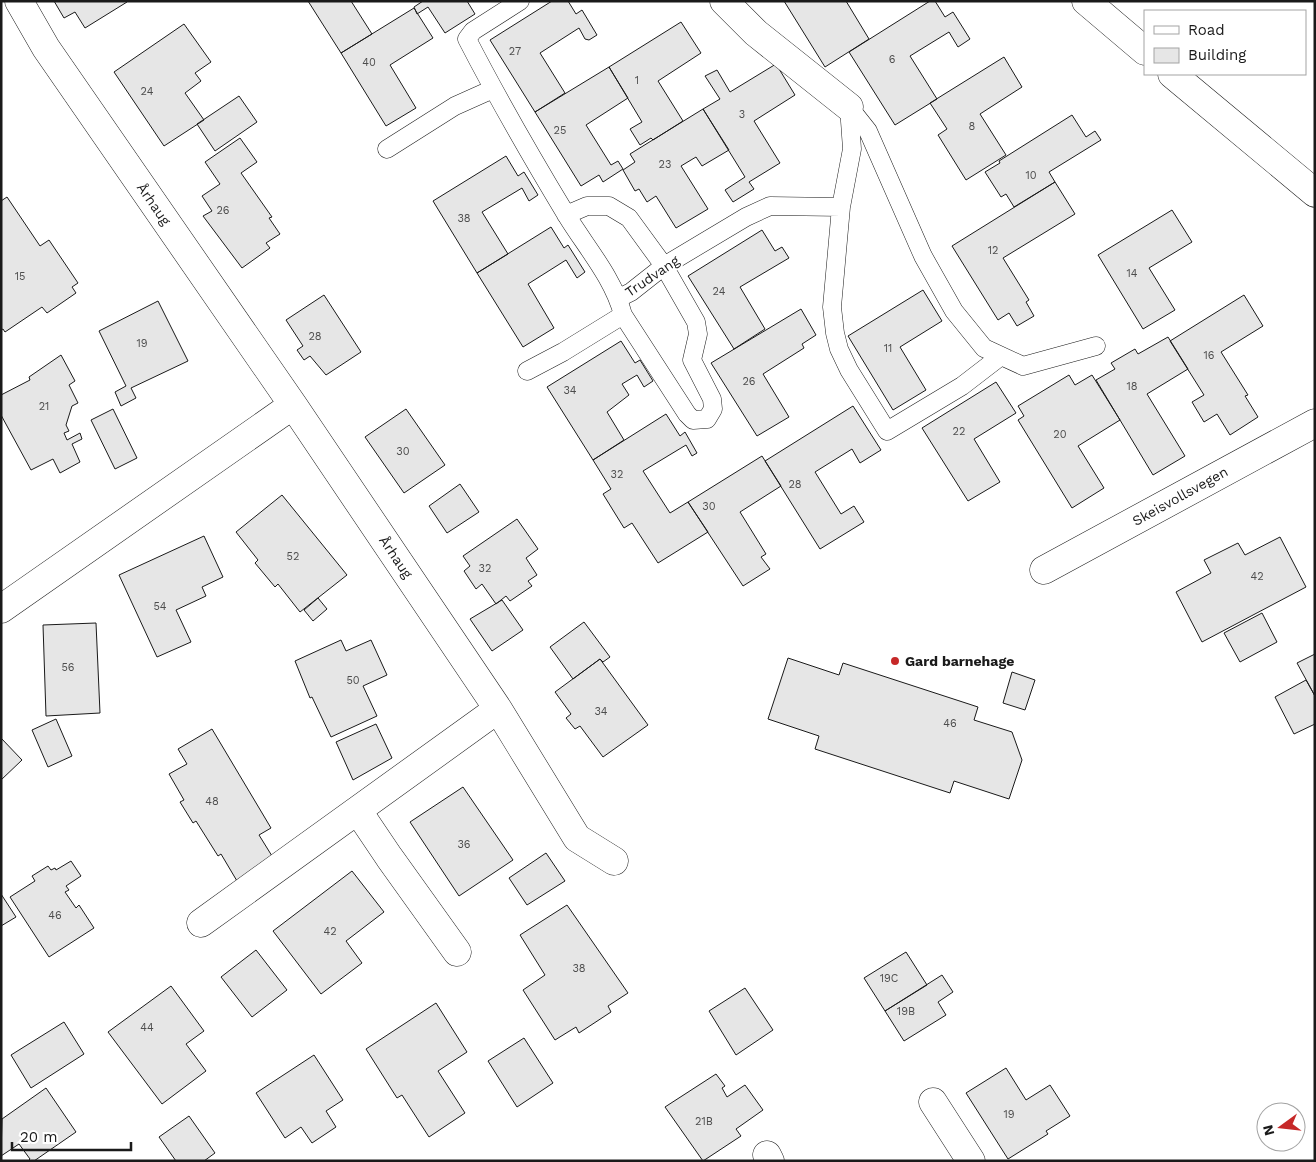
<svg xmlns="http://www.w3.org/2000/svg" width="1316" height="1162" font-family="'Work Sans',sans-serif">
  <rect width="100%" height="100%" fill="#fff"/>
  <path fill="#e6e6e6" stroke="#1a1a1a" d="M 54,1 L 127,1 L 127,2 L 85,28 L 75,12 L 64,18 Z
    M 308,1 L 351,1 L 372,34 L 341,53 Z
    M 423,1 L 467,1 L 475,14 L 445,33 L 428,7 L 417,14 L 414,7 Z
    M 552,1 L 568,1 L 576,14 L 582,10 L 597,35 L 589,40 L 585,39 L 579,28 L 540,53 L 565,93 L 535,112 L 490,40 Z
    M 784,1 L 846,1 L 869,39 L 825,67 Z
    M 930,1 L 935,1 L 945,17 L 953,12 L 970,39 L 958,47 L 949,32 L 910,56 L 937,99 L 895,125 L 849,52 Z
    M 414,8 L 433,38 L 390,65 L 416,108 L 386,126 L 341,53 Z
    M 681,22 L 701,53 L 658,81 L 683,121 L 653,140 L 651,138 L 640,145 L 630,129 L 642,122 L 609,67 Z
    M 184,24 L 211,62 L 195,73 L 201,81 L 185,93 L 204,120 L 164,146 L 114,72 Z
    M 1004,57 L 1022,87 L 980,114 L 1006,155 L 966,180 L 938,135 L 947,129 L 930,103 Z
    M 776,64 L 795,95 L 754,121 L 780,163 L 749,182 L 754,189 L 733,202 L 725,190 L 745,177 L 703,109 L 720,99 L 705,76 L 717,70 L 730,92 Z
    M 609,67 L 628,98 L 586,125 L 611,165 L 618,161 L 623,169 L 603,182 L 599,175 L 581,186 L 535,112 Z
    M 239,96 L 257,122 L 215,151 L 197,124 Z
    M 703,109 L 729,150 L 702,166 L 696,157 L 681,166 L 708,209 L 676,228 L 656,196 L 647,202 L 639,189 L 635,191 L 623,170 L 635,162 L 630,154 Z
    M 1072,115 L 1086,137 L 1095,131 L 1101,140 L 1049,172 L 1055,182 L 1014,207 L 1006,194 L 1001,197 L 985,172 L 1000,163 L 999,161 Z
    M 240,138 L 257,162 L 241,173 L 272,217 L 269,218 L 280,234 L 266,243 L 270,248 L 242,268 L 203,216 L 212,211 L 202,196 L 220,184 L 205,162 Z
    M 506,156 L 518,176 L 524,172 L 538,195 L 529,201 L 522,188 L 482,212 L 508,254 L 477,273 L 433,201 Z
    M 1055,182 L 1075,214 L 1003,258 L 1029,300 L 1026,302 L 1034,316 L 1017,326 L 1009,313 L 998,320 L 952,246 Z
    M 7,197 L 40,246 L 49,240 L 78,283 L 72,287 L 76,293 L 47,313 L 42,307 L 5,332 L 3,329 L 1,330 L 1,201 Z
    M 1172,210 L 1192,242 L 1149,268 L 1175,310 L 1143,329 L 1098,255 Z
    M 551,227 L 564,248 L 568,245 L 585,272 L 577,278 L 566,260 L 528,284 L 554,328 L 523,347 L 477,273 Z
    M 762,230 L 775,251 L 782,247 L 789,258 L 740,287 L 765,329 L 734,349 L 688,276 Z
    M 923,290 L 942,321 L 900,347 L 926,390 L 893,410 L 848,336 Z
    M 324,295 L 361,352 L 326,375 L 310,356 L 304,360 L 297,350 L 303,346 L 286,320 Z
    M 1244,295 L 1263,326 L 1221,352 L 1248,395 L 1245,396 L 1258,417 L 1230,435 L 1217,414 L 1204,422 L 1192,402 L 1204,395 L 1170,341 Z
    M 158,301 L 188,361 L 131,388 L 136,398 L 121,406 L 115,392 L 126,386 L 99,331 Z
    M 801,309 L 816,335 L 802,344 L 804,348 L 763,374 L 789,417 L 757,436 L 711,363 Z
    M 1168,337 L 1188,369 L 1147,394 L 1185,456 L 1153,475 L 1096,380 L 1115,369 L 1111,363 L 1135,349 L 1138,354 Z
    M 621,341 L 635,363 L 640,360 L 653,381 L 644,387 L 637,375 L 622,384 L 629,395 L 607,412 L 624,440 L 593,460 L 547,387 Z
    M 61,355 L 75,381 L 69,385 L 78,403 L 72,406 L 66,425 L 69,431 L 64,433 L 67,440 L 80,433 L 82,439 L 72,444 L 80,462 L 60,473 L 53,459 L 31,470 L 1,415 L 1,395 L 30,380 L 29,377 Z
    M 1069,375 L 1075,385 L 1092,375 L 1120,420 L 1078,446 L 1104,488 L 1072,508 L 1018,420 L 1024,416 L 1018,406 Z
    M 996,382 L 1016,413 L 974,439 L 1000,482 L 968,501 L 922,428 Z
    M 853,406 L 881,450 L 860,463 L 852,449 L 815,472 L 841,514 L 854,506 L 864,522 L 820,549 L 765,461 Z
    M 113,409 L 137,458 L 115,469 L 91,420 Z
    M 406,409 L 445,465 L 404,493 L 365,437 Z
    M 666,414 L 680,436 L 685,432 L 697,453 L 692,456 L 686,445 L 643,471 L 670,513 L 688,502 L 708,532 L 658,563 L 632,523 L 624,528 L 603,494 L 611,489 L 593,460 Z
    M 762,456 L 781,486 L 740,512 L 766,554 L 761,557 L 770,569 L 743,586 L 688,502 Z
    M 460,484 L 479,512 L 447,533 L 429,506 Z
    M 282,495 L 347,575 L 300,612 L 278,584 L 275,587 L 255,563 L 258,560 L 236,532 Z
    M 517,519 L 538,549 L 526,558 L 537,575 L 528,581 L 532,586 L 510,601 L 506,596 L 496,604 L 482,584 L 476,589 L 464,571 L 470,566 L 463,556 Z
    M 204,536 L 223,577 L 202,587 L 206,596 L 176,610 L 191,642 L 157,657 L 119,575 Z
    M 1280,537 L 1306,587 L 1202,642 L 1176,592 L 1211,573 L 1204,560 L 1238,543 L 1245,555 Z
    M 318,598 L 327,609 L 313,621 L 304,610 Z
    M 502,600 L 523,630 L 492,651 L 470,619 Z
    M 1262,613 L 1277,642 L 1240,662 L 1224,633 Z
    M 584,622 L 610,657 L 603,662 L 600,659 L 573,679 L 550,647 Z
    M 96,623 L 100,713 L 46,716 L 43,625 Z
    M 341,640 L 346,651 L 371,640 L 387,675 L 363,686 L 377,716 L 331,737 L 312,697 L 310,698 L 295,661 Z
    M 1315,654 L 1315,696 L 1297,663 Z
    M 788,658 L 839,675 L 843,663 L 978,707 L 974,720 L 1012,732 L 1022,760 L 1009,799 L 954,781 L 950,793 L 815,749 L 819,736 L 768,719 Z
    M 600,659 L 648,725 L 603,757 L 580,726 L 575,729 L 566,718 L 571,714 L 555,692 Z
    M 1012,672 L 1035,680 L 1025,710 L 1003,703 Z
    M 1306,680 L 1315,696 L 1315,724 L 1294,734 L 1275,697 Z
    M 56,719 L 72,756 L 48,767 L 32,730 Z
    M 376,724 L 392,758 L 353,780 L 336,742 Z
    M 212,729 L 271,828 L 259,835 L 272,856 L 237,881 L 221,854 L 218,856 L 196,821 L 193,823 L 180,802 L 184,800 L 169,774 L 187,764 L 178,749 Z
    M 1,738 L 22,760 L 1,780 Z
    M 463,787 L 513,860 L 459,896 L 410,822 Z
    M 546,853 L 565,881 L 527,905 L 509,878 Z
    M 71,861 L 81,876 L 66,886 L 69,890 L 65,892 L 76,908 L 79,905 L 94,928 L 49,957 L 10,897 L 35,881 L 32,876 L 48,866 L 51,870 L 55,868 L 56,870 Z
    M 352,871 L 384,912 L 346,941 L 362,963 L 321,994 L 273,931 Z
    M 1,894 L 16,917 L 1,926 Z
    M 567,905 L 628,993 L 608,1006 L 611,1012 L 579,1033 L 576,1027 L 555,1040 L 523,990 L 545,975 L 520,935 Z
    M 256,950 L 287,990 L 252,1017 L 221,977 Z
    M 906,952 L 927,985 L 885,1011 L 864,978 Z
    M 942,975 L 953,992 L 938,1002 L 946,1015 L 904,1041 L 885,1011 Z
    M 171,986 L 204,1031 L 186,1044 L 206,1071 L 162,1104 L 108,1032 Z
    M 745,988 L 773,1030 L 736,1055 L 709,1011 Z
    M 436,1003 L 467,1052 L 438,1071 L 465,1113 L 429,1137 L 402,1095 L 397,1098 L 366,1049 Z
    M 64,1022 L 84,1054 L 31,1088 L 11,1055 Z
    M 524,1038 L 553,1083 L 517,1107 L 488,1061 Z
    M 314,1055 L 343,1100 L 326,1111 L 336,1127 L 312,1143 L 301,1127 L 285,1138 L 256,1093 Z
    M 1006,1068 L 1026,1100 L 1050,1085 L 1070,1116 L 1046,1131 L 1048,1134 L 1008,1159 L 966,1093 Z
    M 716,1074 L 725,1086 L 722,1088 L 727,1097 L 745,1085 L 763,1110 L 736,1129 L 741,1136 L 703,1161 L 665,1107 Z
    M 46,1088 L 76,1132 L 34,1161 L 28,1161 L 30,1159 L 19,1144 L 1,1156 L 2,1119 Z
    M 189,1116 L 215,1153 L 204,1161 L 176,1161 L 159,1137 Z"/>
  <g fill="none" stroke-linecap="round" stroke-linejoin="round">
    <defs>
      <path id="lane" d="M 520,1 L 473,31 L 467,39 C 498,99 532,158 567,216 C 586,247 614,279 623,315 L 687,414 L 693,420 L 707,419 L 713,409 L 712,399 L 692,360 L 698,334 L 696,322 L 664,266 L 629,218 L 609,206 L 587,206 L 566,215
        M 849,107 L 852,149 L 841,207 L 832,307 L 835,333 L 839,349 L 849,370 L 887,431 L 962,386 L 1001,356
        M 849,107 L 868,131 L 923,256 L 954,311 L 984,348 L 1023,366 L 1096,346
        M 387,149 L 455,106 L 493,89
        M 619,298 L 631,292 L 664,266 L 746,217 L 770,206 L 841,207
        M 527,371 L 563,352 L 623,315"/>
      <path id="street" d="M 19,1 L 46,48 L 293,405 L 498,709 L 201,923
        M 724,1 L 756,33 L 849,107
        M 1044,570 L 1315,423
        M 1,609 L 293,405
        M 498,709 L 577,838 L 614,861
        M 358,811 L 389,857 L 457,952
        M 933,1102 L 971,1161
        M 767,1155 L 770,1161"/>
      <path id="secondary" d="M 1086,1 L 1145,51
        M 1172,74 L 1315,193"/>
    </defs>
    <use href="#lane" stroke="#1a1a1a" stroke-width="19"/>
    <use href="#street" stroke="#1a1a1a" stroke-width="29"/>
    <use href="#secondary" stroke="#1a1a1a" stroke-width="29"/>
    <use href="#lane" stroke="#fff" stroke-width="18"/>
    <use href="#street" stroke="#fff" stroke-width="28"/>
    <use href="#secondary" stroke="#fff" stroke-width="28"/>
  </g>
  <circle fill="#c62828" stroke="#fff" stroke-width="2" cx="895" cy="661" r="5"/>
  <g text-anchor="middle" stroke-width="4" stroke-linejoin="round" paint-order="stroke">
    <g font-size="11" fill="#4d4d4d">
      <text x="515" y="55">27</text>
      <text x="892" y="63">6</text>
      <text x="369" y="66">40</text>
      <text x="637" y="84">1</text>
      <text x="147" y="95">24</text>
      <text x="742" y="118">3</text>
      <text x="972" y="130">8</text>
      <text x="560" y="134">25</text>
      <text x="665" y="168">23</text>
      <text x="1031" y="179">10</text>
      <text x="223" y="214">26</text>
      <text x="464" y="222">38</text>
      <text x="993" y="254">12</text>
      <text x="1132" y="277">14</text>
      <text x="20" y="280">15</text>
      <text x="719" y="295">24</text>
      <text x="315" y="340">28</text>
      <text x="142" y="347">19</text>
      <text x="888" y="352">11</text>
      <text x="1209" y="359">16</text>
      <text x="749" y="385">26</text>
      <text x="1132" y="390">18</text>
      <text x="570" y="394">34</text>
      <text x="44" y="410">21</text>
      <text x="959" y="435">22</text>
      <text x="1060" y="438">20</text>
      <text x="403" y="455">30</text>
      <text x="617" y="478">32</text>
      <text x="795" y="488">28</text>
      <text x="709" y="510">30</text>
      <text x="293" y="560">52</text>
      <text x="485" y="572">32</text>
      <text x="1257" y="580">42</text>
      <text x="160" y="610">54</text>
      <text x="68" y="671">56</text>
      <text x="353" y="684">50</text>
      <text x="601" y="715">34</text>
      <text x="950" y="727">46</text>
      <text x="212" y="805">48</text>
      <text x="464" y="848">36</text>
      <text x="55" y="919">46</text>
      <text x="330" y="935">42</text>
      <text x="579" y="972">38</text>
      <text x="889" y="982">19C</text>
      <text x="906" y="1015">19B</text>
      <text x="147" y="1031">44</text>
      <text x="1009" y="1118">19</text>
      <text x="704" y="1125">21B</text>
    </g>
    <g font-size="14" fill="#1a1a1a" stroke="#fff">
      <text transform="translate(154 204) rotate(55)" y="5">Århaug</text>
      <text transform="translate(652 276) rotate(-34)" y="5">Trudvang</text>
      <text transform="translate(1180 496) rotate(-29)" y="5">Skeisvollsvegen</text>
      <text transform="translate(396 557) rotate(56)" y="5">Århaug</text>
    </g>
    <g font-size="14" font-weight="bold" fill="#1a1a1a" stroke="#fff" text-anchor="start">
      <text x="905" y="666">Gard barnehage</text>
    </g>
  </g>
  <rect width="1316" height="1162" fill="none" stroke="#1a1a1a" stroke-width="5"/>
  <rect x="1144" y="10" width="162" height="65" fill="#ffffff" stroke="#a3a3a3"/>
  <rect x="1154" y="26" width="25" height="8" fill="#ffffff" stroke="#a3a3a3"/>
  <text x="1188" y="35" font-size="15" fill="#1a1a1a">Road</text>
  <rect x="1154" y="48" width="25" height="15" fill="#e6e6e6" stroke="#a3a3a3"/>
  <text x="1188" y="60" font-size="15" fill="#1a1a1a">Building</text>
  <g transform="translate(1281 1127) rotate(255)"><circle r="24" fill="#ffffff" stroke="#a3a3a3"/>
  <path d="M0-4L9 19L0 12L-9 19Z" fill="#c62828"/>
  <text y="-8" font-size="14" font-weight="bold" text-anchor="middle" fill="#1a1a1a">N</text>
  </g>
  <path d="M12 1142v8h119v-8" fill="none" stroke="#1a1a1a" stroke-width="2.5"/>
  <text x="20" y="1142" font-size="15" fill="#1a1a1a" stroke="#ffffff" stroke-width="4" paint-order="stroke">20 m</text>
</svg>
